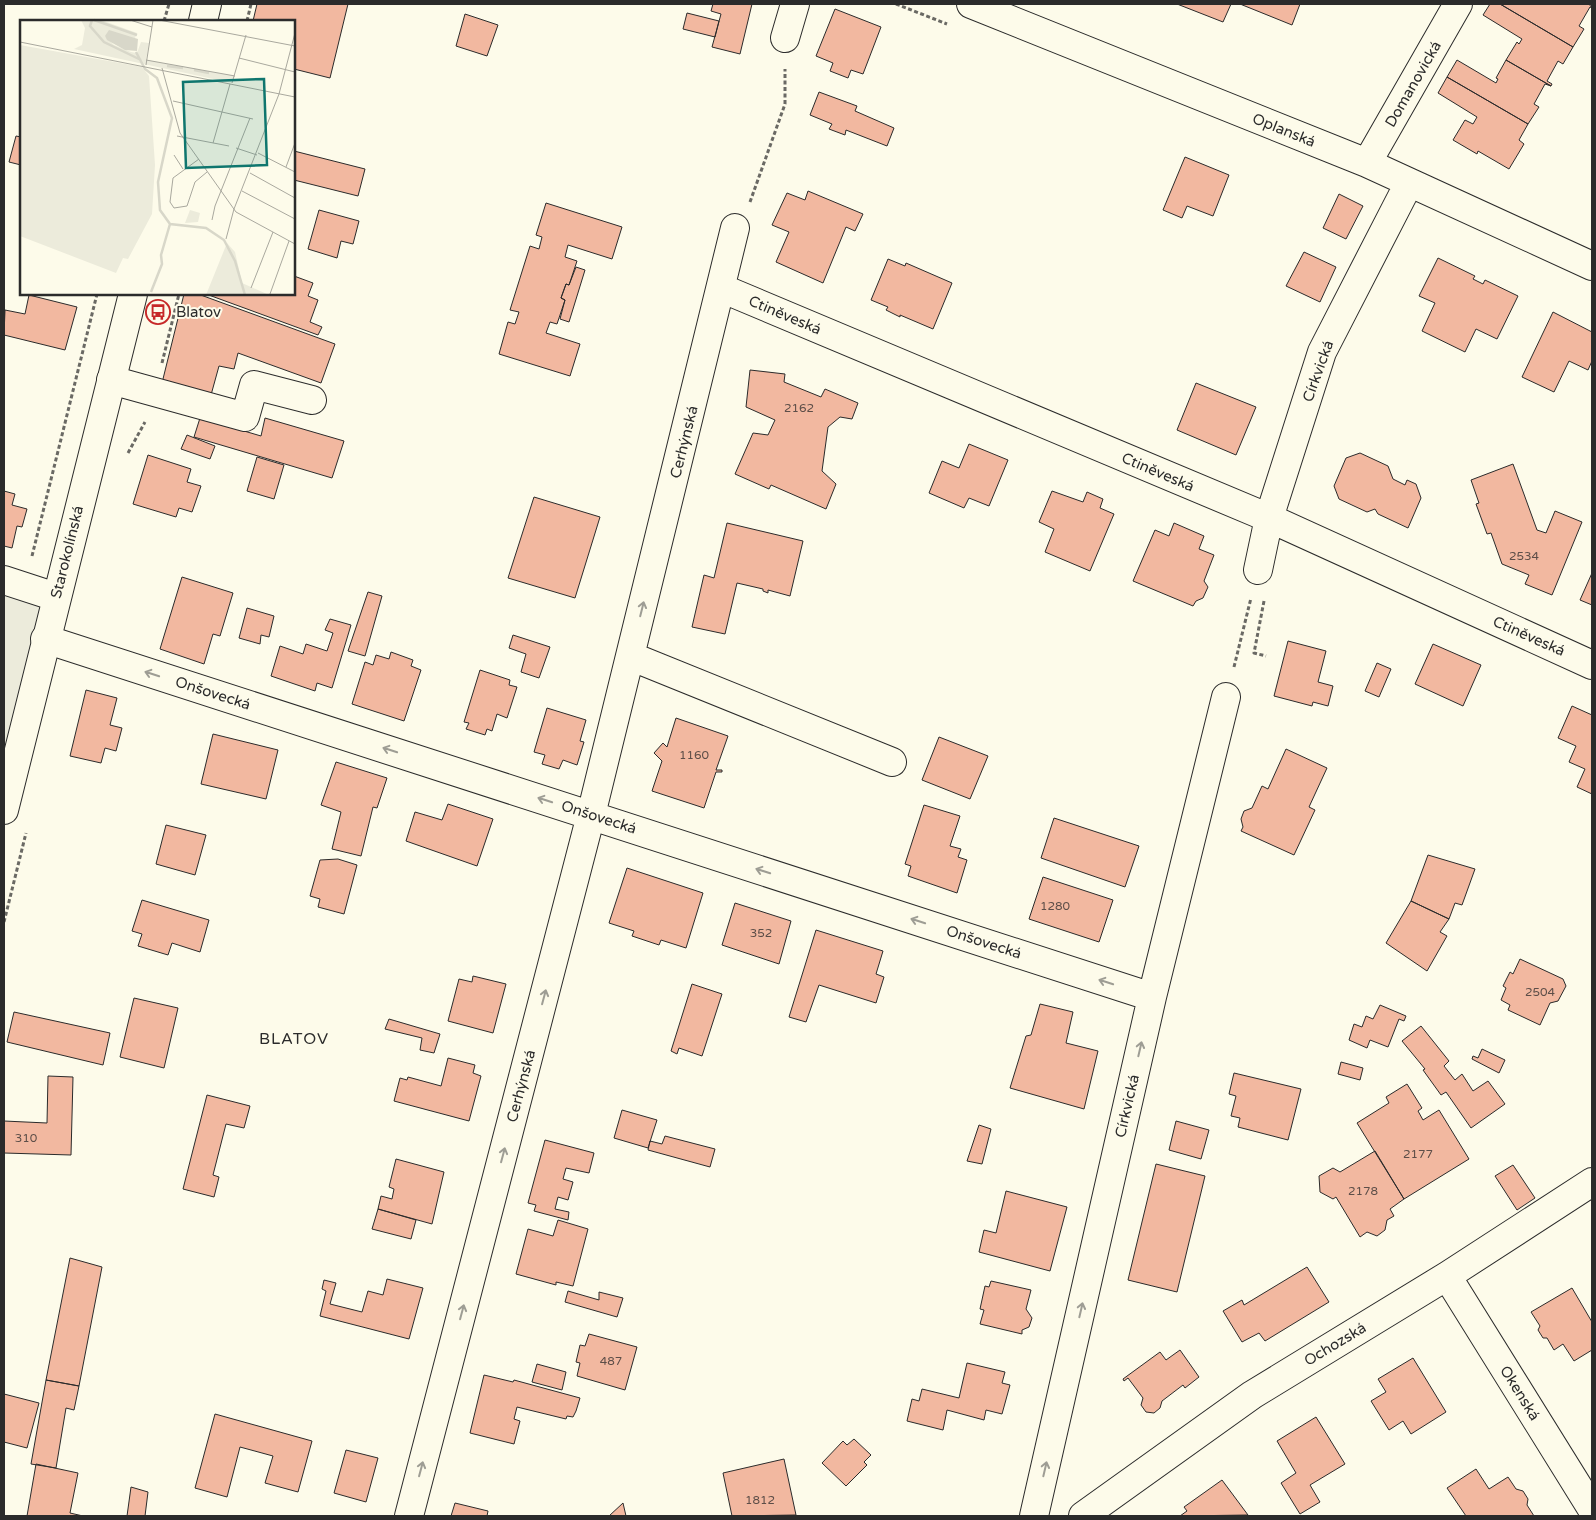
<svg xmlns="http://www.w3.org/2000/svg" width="1596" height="1520" font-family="'Varela Round',sans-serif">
  <rect width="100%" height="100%" fill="#fdfbea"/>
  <path fill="#ecebdb" stroke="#74746e" d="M 4,580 L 56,597 L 4,807 Z"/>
  <path fill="#f2b8a0" stroke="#2b2b2b" d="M 257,4 L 348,4 L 330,78 L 294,69 L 294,21 L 253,21 Z
    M 713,4 L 752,4 L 740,54 L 712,47 L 721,14 L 711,11 Z
    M 1177,4 L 1231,4 L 1223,22 Z
    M 1240,4 L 1300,4 L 1292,25 Z
    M 1490,4 L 1500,4 L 1573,47 L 1563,64 L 1558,61 L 1547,81 L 1552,84 L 1551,86 L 1506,60 L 1517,42 L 1519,44 L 1522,39 L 1483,15 Z
    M 1500,4 L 1589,4 L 1592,8 L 1590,7 L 1579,26 L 1584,29 L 1573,47 Z
    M 835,9 L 881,27 L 863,74 L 851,70 L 848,78 L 830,71 L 833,63 L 816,56 Z
    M 687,13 L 719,21 L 715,37 L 683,29 Z
    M 465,14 L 498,25 L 487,56 L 456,46 Z
    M 1457,60 L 1496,83 L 1498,79 L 1496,78 L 1506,60 L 1551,86 L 1545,84 L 1534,104 L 1539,107 L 1528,124 L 1447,77 Z
    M 1447,77 L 1528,124 L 1519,140 L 1524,144 L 1509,169 L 1478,151 L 1477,154 L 1453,140 L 1465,120 L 1473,124 L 1477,117 L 1438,93 Z
    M 819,92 L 857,106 L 855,111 L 894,128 L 887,146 L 846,130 L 845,135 L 829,129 L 832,124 L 810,115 Z
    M 16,136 L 21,137 L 21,165 L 9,162 Z
    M 294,151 L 365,169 L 358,196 L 294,180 Z
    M 1185,157 L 1229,175 L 1213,216 L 1187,206 L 1182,218 L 1163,210 Z
    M 808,191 L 863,214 L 855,231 L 846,227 L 823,283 L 776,262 L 789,232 L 772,225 L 787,193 L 805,200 Z
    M 1339,194 L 1363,206 L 1346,239 L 1323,228 Z
    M 546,203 L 622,227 L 612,259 L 568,245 L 565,257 L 577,261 L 569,285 L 566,284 L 561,298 L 565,300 L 557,324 L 550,322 L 546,333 L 580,344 L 570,376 L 499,354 L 508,322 L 515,324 L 519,312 L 510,310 L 530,246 L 539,249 L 542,237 L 536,235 Z
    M 319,210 L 359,221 L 353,244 L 341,241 L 337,258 L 308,249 Z
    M 1304,252 L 1336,267 L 1320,302 L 1286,286 Z
    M 1438,258 L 1475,276 L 1473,279 L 1483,284 L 1485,280 L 1518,296 L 1497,339 L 1476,329 L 1465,352 L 1422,331 L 1435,303 L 1419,296 Z
    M 888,259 L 905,266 L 906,263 L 952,283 L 933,329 L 900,315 L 900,317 L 886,310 L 888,307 L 871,300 Z
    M 576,267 L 585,270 L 569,322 L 560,319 L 565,300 L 561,298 L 566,284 L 569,285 Z
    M 294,276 L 313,283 L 308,296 L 318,300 L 310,322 L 322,327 L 318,335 L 206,294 L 294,294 Z
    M 184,294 L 198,294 L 335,344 L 321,383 L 238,353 L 234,369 L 219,366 L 211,395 L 162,383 Z
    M 29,295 L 77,307 L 65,350 L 4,335 L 5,310 L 25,314 Z
    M 1553,312 L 1592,332 L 1592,361 L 1588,370 L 1569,361 L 1554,392 L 1522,377 Z
    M 750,370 L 785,374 L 784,382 L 821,397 L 825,389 L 858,403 L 852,419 L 840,417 L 828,427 L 822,471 L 836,484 L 826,509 L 771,485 L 769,489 L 735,474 L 753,433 L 768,435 L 775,420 L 746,407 Z
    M 1196,383 L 1256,407 L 1236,455 L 1177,430 Z
    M 200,418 L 261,436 L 265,418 L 344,441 L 332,478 L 194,437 Z
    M 187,435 L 215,446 L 210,459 L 181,449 Z
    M 969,444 L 1008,460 L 989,506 L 969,498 L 964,508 L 929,493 L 942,461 L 959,468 Z
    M 1360,453 L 1388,466 L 1393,479 L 1405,485 L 1407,480 L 1416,484 L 1421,498 L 1408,528 L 1378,514 L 1375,509 L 1367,512 L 1339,499 L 1334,486 L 1346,458 Z
    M 148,455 L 191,469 L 187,482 L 201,486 L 192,512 L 179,508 L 176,517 L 133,504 Z
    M 257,457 L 284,465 L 274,499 L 247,491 Z
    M 1513,464 L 1537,530 L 1546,533 L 1555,511 L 1582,522 L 1552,595 L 1525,584 L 1529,575 L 1502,564 L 1491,533 L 1487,534 L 1476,504 L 1479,503 L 1471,480 Z
    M 4,491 L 15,494 L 12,505 L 27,509 L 22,527 L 17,526 L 12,548 L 4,546 Z
    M 1052,491 L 1083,502 L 1087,492 L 1103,499 L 1100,508 L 1114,514 L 1090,571 L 1045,552 L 1054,529 L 1039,522 Z
    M 534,497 L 600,517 L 575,598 L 508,578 Z
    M 727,523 L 803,541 L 790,596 L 768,590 L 768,593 L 763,591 L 763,589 L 737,583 L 725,634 L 692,627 L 704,575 L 714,578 Z
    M 1174,523 L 1204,536 L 1199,549 L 1214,555 L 1204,581 L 1208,587 L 1203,598 L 1196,601 L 1193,606 L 1133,581 L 1155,530 L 1169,536 Z
    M 1592,573 L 1592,605 L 1580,600 Z
    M 182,577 L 233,593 L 220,636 L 213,634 L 204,664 L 160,649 Z
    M 368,592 L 382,596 L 365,656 L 348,651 Z
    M 247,608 L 274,616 L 269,637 L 261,635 L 260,644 L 239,638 Z
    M 330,619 L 351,625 L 332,688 L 317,683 L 315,691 L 271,676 L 280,646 L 303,654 L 306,644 L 327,651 L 333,633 L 325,630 Z
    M 513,635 L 550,647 L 539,678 L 521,672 L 526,654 L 509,648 Z
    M 1288,641 L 1326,651 L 1318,682 L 1333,686 L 1328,706 L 1313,702 L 1312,706 L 1274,696 Z
    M 1433,644 L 1481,665 L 1463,706 L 1415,684 Z
    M 391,652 L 413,660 L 411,666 L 421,670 L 404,721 L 352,704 L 365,662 L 373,665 L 376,655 L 389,659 Z
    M 1377,663 L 1391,669 L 1379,697 L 1365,691 Z
    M 480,670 L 510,680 L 509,685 L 517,687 L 507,718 L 497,714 L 492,731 L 487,729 L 485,735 L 466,729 L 469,723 L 464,722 Z
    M 86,690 L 117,698 L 110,725 L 122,728 L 116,751 L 105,748 L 101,763 L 70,756 Z
    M 1572,706 L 1592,715 L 1592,794 L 1577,787 L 1585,769 L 1569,762 L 1576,746 L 1558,738 Z
    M 547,708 L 586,720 L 580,741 L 584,742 L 577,765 L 563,760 L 559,769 L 542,764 L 545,755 L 534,752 Z
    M 676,718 L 728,736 L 716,770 L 722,770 L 722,772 L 716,772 L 704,808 L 652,791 L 662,761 L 654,753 L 663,743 L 667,747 Z
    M 213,734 L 278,750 L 266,799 L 201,784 Z
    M 939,737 L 988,756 L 970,799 L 922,780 Z
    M 1286,749 L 1327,768 L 1309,807 L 1315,810 L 1294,855 L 1241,831 L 1243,827 L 1241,819 L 1244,811 L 1252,808 L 1262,786 L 1268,789 Z
    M 336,762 L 387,778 L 377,808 L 373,807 L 361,856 L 332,849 L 341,812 L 321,805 Z
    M 448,804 L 493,819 L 477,866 L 406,841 L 415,812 L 442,820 Z
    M 924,805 L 960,816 L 950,846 L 961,849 L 958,857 L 967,860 L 957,893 L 908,876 L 911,866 L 905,864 Z
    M 1054,818 L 1139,846 L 1125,887 L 1041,858 Z
    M 166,825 L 206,835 L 195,875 L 156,864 Z
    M 1428,855 L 1475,869 L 1462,905 L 1455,903 L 1449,919 L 1411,901 Z
    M 338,859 L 357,865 L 344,914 L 318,907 L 320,899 L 310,896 L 320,860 Z
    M 627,868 L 703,893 L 686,948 L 661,940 L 659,945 L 632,936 L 634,931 L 609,923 Z
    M 1043,877 L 1113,900 L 1099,942 L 1029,919 Z
    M 142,900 L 209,920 L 200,952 L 172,943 L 168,955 L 138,946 L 142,934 L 132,931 Z
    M 1411,901 L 1449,919 L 1440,932 L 1447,936 L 1427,971 L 1386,943 Z
    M 735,903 L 791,921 L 779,964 L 722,945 Z
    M 816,930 L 883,951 L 876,974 L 884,977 L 876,1003 L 819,985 L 806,1022 L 789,1017 Z
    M 1520,959 L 1563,979 L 1566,986 L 1558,1001 L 1550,1003 L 1540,1025 L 1508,1010 L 1510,1005 L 1501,1000 L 1506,988 L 1503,986 L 1510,972 L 1513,974 Z
    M 473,976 L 506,984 L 493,1033 L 448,1021 L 459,979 L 472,982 Z
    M 692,984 L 722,994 L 702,1056 L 679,1048 L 677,1054 L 671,1051 Z
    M 134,998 L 178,1008 L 164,1068 L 120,1057 Z
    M 1040,1004 L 1073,1012 L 1066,1043 L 1098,1051 L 1084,1109 L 1010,1088 L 1026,1036 L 1031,1035 Z
    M 1380,1005 L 1406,1016 L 1404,1021 L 1399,1019 L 1388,1047 L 1370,1040 L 1367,1048 L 1349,1040 L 1354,1024 L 1362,1027 L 1366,1016 L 1373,1019 Z
    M 14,1012 L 110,1033 L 103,1065 L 7,1042 Z
    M 389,1019 L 440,1034 L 434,1053 L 420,1050 L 422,1038 L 385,1029 Z
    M 1421,1026 L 1449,1061 L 1444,1066 L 1455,1080 L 1462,1074 L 1473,1091 L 1488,1081 L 1505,1104 L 1471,1128 L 1446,1092 L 1441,1095 L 1423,1070 L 1425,1069 L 1402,1041 Z
    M 1482,1049 L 1505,1060 L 1499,1073 L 1472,1059 L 1473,1056 L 1478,1058 Z
    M 448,1058 L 475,1065 L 473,1073 L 481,1076 L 469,1121 L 394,1101 L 400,1078 L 407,1080 L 408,1077 L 441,1086 Z
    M 1341,1062 L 1363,1068 L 1360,1080 L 1338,1074 Z
    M 1234,1073 L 1301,1089 L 1288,1140 L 1238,1127 L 1240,1118 L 1231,1116 L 1236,1096 L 1229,1094 Z
    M 48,1076 L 73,1077 L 71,1155 L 4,1153 L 4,1121 L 47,1123 Z
    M 1407,1084 L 1422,1108 L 1418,1111 L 1423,1120 L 1439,1110 L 1469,1159 L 1404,1199 L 1357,1123 L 1389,1103 L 1386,1097 Z
    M 207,1095 L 250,1106 L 244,1128 L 226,1124 L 213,1175 L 219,1177 L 214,1197 L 183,1189 Z
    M 622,1110 L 657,1120 L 648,1148 L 614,1138 Z
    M 1176,1121 L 1209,1130 L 1201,1159 L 1169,1150 Z
    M 979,1125 L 991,1129 L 982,1164 L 967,1161 Z
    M 665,1136 L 715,1149 L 710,1167 L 648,1150 L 650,1141 L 662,1144 Z
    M 545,1140 L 594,1153 L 589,1173 L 566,1168 L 563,1179 L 573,1182 L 568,1200 L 558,1197 L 555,1209 L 569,1212 L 568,1220 L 534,1211 L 536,1205 L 528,1203 Z
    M 1375,1151 L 1404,1199 L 1390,1209 L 1394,1216 L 1387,1220 L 1385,1230 L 1377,1236 L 1367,1232 L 1360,1237 L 1336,1197 L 1333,1199 L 1320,1192 L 1319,1176 L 1333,1168 L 1340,1172 Z
    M 396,1159 L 444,1172 L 432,1224 L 378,1209 L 381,1196 L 392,1199 L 394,1189 L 389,1187 Z
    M 1156,1164 L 1205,1176 L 1177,1292 L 1128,1280 Z
    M 1513,1165 L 1535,1198 L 1517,1210 L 1495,1176 Z
    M 1006,1191 L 1067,1207 L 1050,1271 L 979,1252 L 984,1230 L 996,1233 Z
    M 378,1209 L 416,1220 L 411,1239 L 372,1229 Z
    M 558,1220 L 588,1229 L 573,1286 L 556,1282 L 556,1285 L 516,1274 L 528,1229 L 553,1236 Z
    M 70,1258 L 102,1267 L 79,1386 L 46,1380 Z
    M 1307,1267 L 1329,1302 L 1265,1341 L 1259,1333 L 1242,1342 L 1223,1311 L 1242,1300 L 1244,1305 Z
    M 387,1279 L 423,1288 L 409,1339 L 320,1316 L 326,1291 L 322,1289 L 324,1280 L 336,1283 L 330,1304 L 362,1312 L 368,1291 L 383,1295 Z
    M 991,1281 L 1031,1290 L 1026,1309 L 1032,1318 L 1029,1327 L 1022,1330 L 1022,1334 L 980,1324 L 984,1310 L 980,1309 L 985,1286 L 989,1287 Z
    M 1572,1288 L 1592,1322 L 1592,1350 L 1574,1361 L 1563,1344 L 1554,1350 L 1547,1338 L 1543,1338 L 1538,1330 L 1540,1326 L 1531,1312 Z
    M 568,1291 L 599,1300 L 599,1292 L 623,1298 L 617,1317 L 565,1302 Z
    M 589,1334 L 637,1347 L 625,1390 L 577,1376 L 580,1363 L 576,1362 L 580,1345 L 585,1346 Z
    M 1180,1350 L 1199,1377 L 1185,1388 L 1183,1385 L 1162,1401 L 1160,1408 L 1154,1413 L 1146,1412 L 1141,1405 L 1143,1398 L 1128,1378 L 1124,1381 L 1123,1379 L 1160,1352 L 1166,1360 Z
    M 1413,1358 L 1446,1412 L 1411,1434 L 1403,1421 L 1389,1430 L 1371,1401 L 1386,1392 L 1378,1379 Z
    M 967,1363 L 1005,1372 L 1002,1383 L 1010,1385 L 1002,1414 L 986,1410 L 984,1420 L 947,1410 L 943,1430 L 907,1421 L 912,1399 L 919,1401 L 922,1389 L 959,1398 Z
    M 537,1364 L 566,1372 L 562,1390 L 532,1382 Z
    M 484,1375 L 513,1382 L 514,1380 L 580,1398 L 576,1411 L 573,1417 L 567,1416 L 566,1419 L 517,1407 L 514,1419 L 520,1421 L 514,1444 L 470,1433 Z
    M 46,1380 L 79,1386 L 74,1410 L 66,1408 L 56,1468 L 31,1464 Z
    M 4,1394 L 39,1403 L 27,1448 L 4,1442 Z
    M 215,1414 L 312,1441 L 298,1492 L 265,1483 L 273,1456 L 240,1447 L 227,1497 L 195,1488 Z
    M 1316,1417 L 1345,1464 L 1310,1485 L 1320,1502 L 1300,1514 L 1281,1483 L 1296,1473 L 1277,1441 Z
    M 854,1439 L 871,1455 L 864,1462 L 867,1465 L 846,1486 L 822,1463 L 843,1441 L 847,1445 Z
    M 346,1450 L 378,1458 L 366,1502 L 334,1493 Z
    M 784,1459 L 796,1515 L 732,1516 L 723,1473 Z
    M 36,1464 L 78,1473 L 70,1513 L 83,1516 L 27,1516 Z
    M 1476,1469 L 1489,1489 L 1508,1477 L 1516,1489 L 1523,1491 L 1528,1499 L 1527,1505 L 1534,1516 L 1466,1516 L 1447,1488 Z
    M 1222,1480 L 1248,1515 L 1180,1516 L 1187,1511 L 1184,1507 Z
    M 131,1487 L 148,1492 L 145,1516 L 127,1516 Z
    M 455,1503 L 488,1511 L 487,1516 L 451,1516 Z
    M 623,1503 L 626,1516 L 609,1516 Z"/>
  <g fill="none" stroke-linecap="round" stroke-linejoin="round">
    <defs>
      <path id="minor" d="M 971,4 L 1367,163 L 1592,266
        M 785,38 L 795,4
        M 1367,163 L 1458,4
        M 721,288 L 1269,518 L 1592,665
        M 111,380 L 245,417 L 254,385 L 312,400
        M 1258,570 L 1269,518 L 1322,352 L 1409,183
        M 4,580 L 56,597
        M 45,639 L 1152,997
        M 630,656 L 892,762
        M 1447,1276 L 1592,1509
        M 409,1516 L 591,815 L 735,228
        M 1034,1516 L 1152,997 L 1226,697
        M 1083,1516 L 1252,1395 L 1447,1276 L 1592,1182"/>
      <path id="major" d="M 203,21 L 207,4
        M 4,810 L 133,294"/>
    </defs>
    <use href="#minor" stroke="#2b2b2b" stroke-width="30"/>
    <use href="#major" stroke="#2b2b2b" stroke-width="30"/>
    <path stroke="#6a6964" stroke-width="3" stroke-dasharray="4 2.5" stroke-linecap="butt" d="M 896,4 L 947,24
      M 164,21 L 169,4
      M 247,21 L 251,4
      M 750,202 L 785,104 L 785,69
      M 162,363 L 179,294
      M 128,453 L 145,422
      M 32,556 L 97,294
      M 1264,601 L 1254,653 L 1266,656
      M 1234,667 L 1251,598
      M 4,922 L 26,833"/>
    <use href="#minor" stroke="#fdfbea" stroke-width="28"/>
    <use href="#major" stroke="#fdfbea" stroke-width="28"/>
  </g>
  <defs><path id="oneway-shaft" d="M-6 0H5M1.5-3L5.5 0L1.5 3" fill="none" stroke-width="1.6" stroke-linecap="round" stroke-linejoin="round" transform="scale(1.25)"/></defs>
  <g stroke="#9e9d94">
    <use href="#oneway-shaft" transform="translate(642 609) rotate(-76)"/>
    <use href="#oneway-shaft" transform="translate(152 674) rotate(-162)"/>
    <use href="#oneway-shaft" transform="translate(390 750) rotate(-162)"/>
    <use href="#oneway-shaft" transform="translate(545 800) rotate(-162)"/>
    <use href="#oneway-shaft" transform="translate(763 871) rotate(-162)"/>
    <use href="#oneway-shaft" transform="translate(918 921) rotate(-162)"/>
    <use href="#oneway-shaft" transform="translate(1106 982) rotate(-162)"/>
    <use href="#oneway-shaft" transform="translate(544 997) rotate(-75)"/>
    <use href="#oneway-shaft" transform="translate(1140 1049) rotate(-77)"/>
    <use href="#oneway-shaft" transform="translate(503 1155) rotate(-75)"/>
    <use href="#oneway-shaft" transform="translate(1081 1310) rotate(-77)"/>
    <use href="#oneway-shaft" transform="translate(462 1312) rotate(-75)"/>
    <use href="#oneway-shaft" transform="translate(421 1469) rotate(-75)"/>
    <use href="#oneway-shaft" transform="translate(1045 1469) rotate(-77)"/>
  </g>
  <defs>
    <symbol id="bus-ring" viewBox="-11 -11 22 22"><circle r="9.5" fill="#fdfbea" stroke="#c62828" stroke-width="1.5"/><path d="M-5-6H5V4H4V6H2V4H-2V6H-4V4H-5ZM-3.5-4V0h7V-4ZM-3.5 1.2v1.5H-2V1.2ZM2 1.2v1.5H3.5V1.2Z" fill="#c62828"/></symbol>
  </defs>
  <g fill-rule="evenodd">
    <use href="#bus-ring" x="144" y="298" width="28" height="28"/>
  </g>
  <g text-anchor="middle" stroke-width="4" stroke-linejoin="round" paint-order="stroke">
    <g font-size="12" fill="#5d4e48">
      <text x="799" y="412">2162</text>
      <text x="1524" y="560">2534</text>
      <text x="694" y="759">1160</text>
      <text x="1055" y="910">1280</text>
      <text x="761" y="937">352</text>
      <text x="1540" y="996">2504</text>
      <text x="26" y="1142">310</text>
      <text x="1418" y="1158">2177</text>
      <text x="1363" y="1195">2178</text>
      <text x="611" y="1365">487</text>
      <text x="760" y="1504">1812</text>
    </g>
    <g font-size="15" fill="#2b2b2b" stroke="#fdfbea">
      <text transform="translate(1413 84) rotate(-60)" y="5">Domanovická</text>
      <text transform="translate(1284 130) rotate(22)" y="5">Oplanská</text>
      <text transform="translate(785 315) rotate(23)" y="5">Ctiněveská</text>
      <text transform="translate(1318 371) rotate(-70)" y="5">Církvická</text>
      <text transform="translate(684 442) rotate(-76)" y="5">Cerhýnská</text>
      <text transform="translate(1158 472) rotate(23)" y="5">Ctiněveská</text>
      <text transform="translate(67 552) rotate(-76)" y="5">Starokolínská</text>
      <text transform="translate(1529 636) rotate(24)" y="5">Ctiněveská</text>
      <text transform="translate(213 693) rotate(18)" y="5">Onšovecká</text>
      <text transform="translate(599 817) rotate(18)" y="5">Onšovecká</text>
      <text transform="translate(984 942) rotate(18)" y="5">Onšovecká</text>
      <text transform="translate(521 1086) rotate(-75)" y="5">Cerhýnská</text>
      <text transform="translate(1127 1106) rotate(-77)" y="5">Církvická</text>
      <text transform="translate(1335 1344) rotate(-31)" y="5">Ochozská</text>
      <text transform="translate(1520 1393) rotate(58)" y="5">Okenská</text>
    </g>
    <g font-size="15" fill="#2b2b2b" stroke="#fdfbea" text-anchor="start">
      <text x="176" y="317">Blatov</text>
    </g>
    <g font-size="16" letter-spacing="1" fill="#2b2b2b" stroke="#fdfbea">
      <text x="294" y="1044">BLATOV</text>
    </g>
  </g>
  <g transform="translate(20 20)">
    <rect width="275" height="275" fill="#fdfbea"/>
    <path d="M 61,0 L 81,0 L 117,13 L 115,18 L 85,16 L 94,25 L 111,32 L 117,33 L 121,22 L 129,23 L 126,40 L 215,56 L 212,63 L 54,29 L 62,25 L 65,8 ZM 0,25 L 122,47 L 129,56 L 135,145 L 132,194 L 108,239 L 103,238 L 96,253 L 0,216 ZM 170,190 L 180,193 L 178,202 L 165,203 ZM 207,223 L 215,232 L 222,263 L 249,275 L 186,275 Z" fill="#ecebdb"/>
    <path d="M 89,10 L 118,19 L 117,31 L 105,30 L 87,20 L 85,16 Z" fill="#d8d7c9"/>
    <path fill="none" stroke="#d8d7c9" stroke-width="2.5" d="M 72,0 L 70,6 L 84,22 L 121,40M 74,0 L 117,15M 116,32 L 125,49 L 137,58 L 152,98 L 138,162 L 140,190 L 150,204 L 186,208 L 204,220 L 215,241 L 225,275M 147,46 L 163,48M 174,50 L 189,53M 131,272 L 142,244 L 141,235 L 150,204"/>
    <path fill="none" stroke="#a9a89e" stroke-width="1" d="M 110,0 L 132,7M 139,0 L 275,26M 0,22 L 275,77M 219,38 L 275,52M 126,40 L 215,56M 126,45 L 133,0M 142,48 L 160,113 L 216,192 L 275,224M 212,63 L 226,15M 153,81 L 233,99M 157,116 L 209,126M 193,123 L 210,64M 216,128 L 237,135M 238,133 L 275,152M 154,135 L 163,149M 179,139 L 153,158 L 150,182 L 154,188 L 167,186 L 175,162 L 187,152M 266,147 L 275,123M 230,153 L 275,178M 222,171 L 275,199M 192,200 L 195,186 L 230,98M 206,219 L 214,189 L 259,74 L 275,13M 231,268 L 253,212M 250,274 L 269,221"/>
    <path fill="#0f766e" fill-opacity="0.15" stroke="#0f766e" stroke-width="2.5" d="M 244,59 L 247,145 L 166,148 L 163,62 Z"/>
    <rect width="275" height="275" fill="none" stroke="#2b2b2b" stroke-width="2.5"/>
  </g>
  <rect width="1596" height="1520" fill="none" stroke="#2b2b2b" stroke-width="10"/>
</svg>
